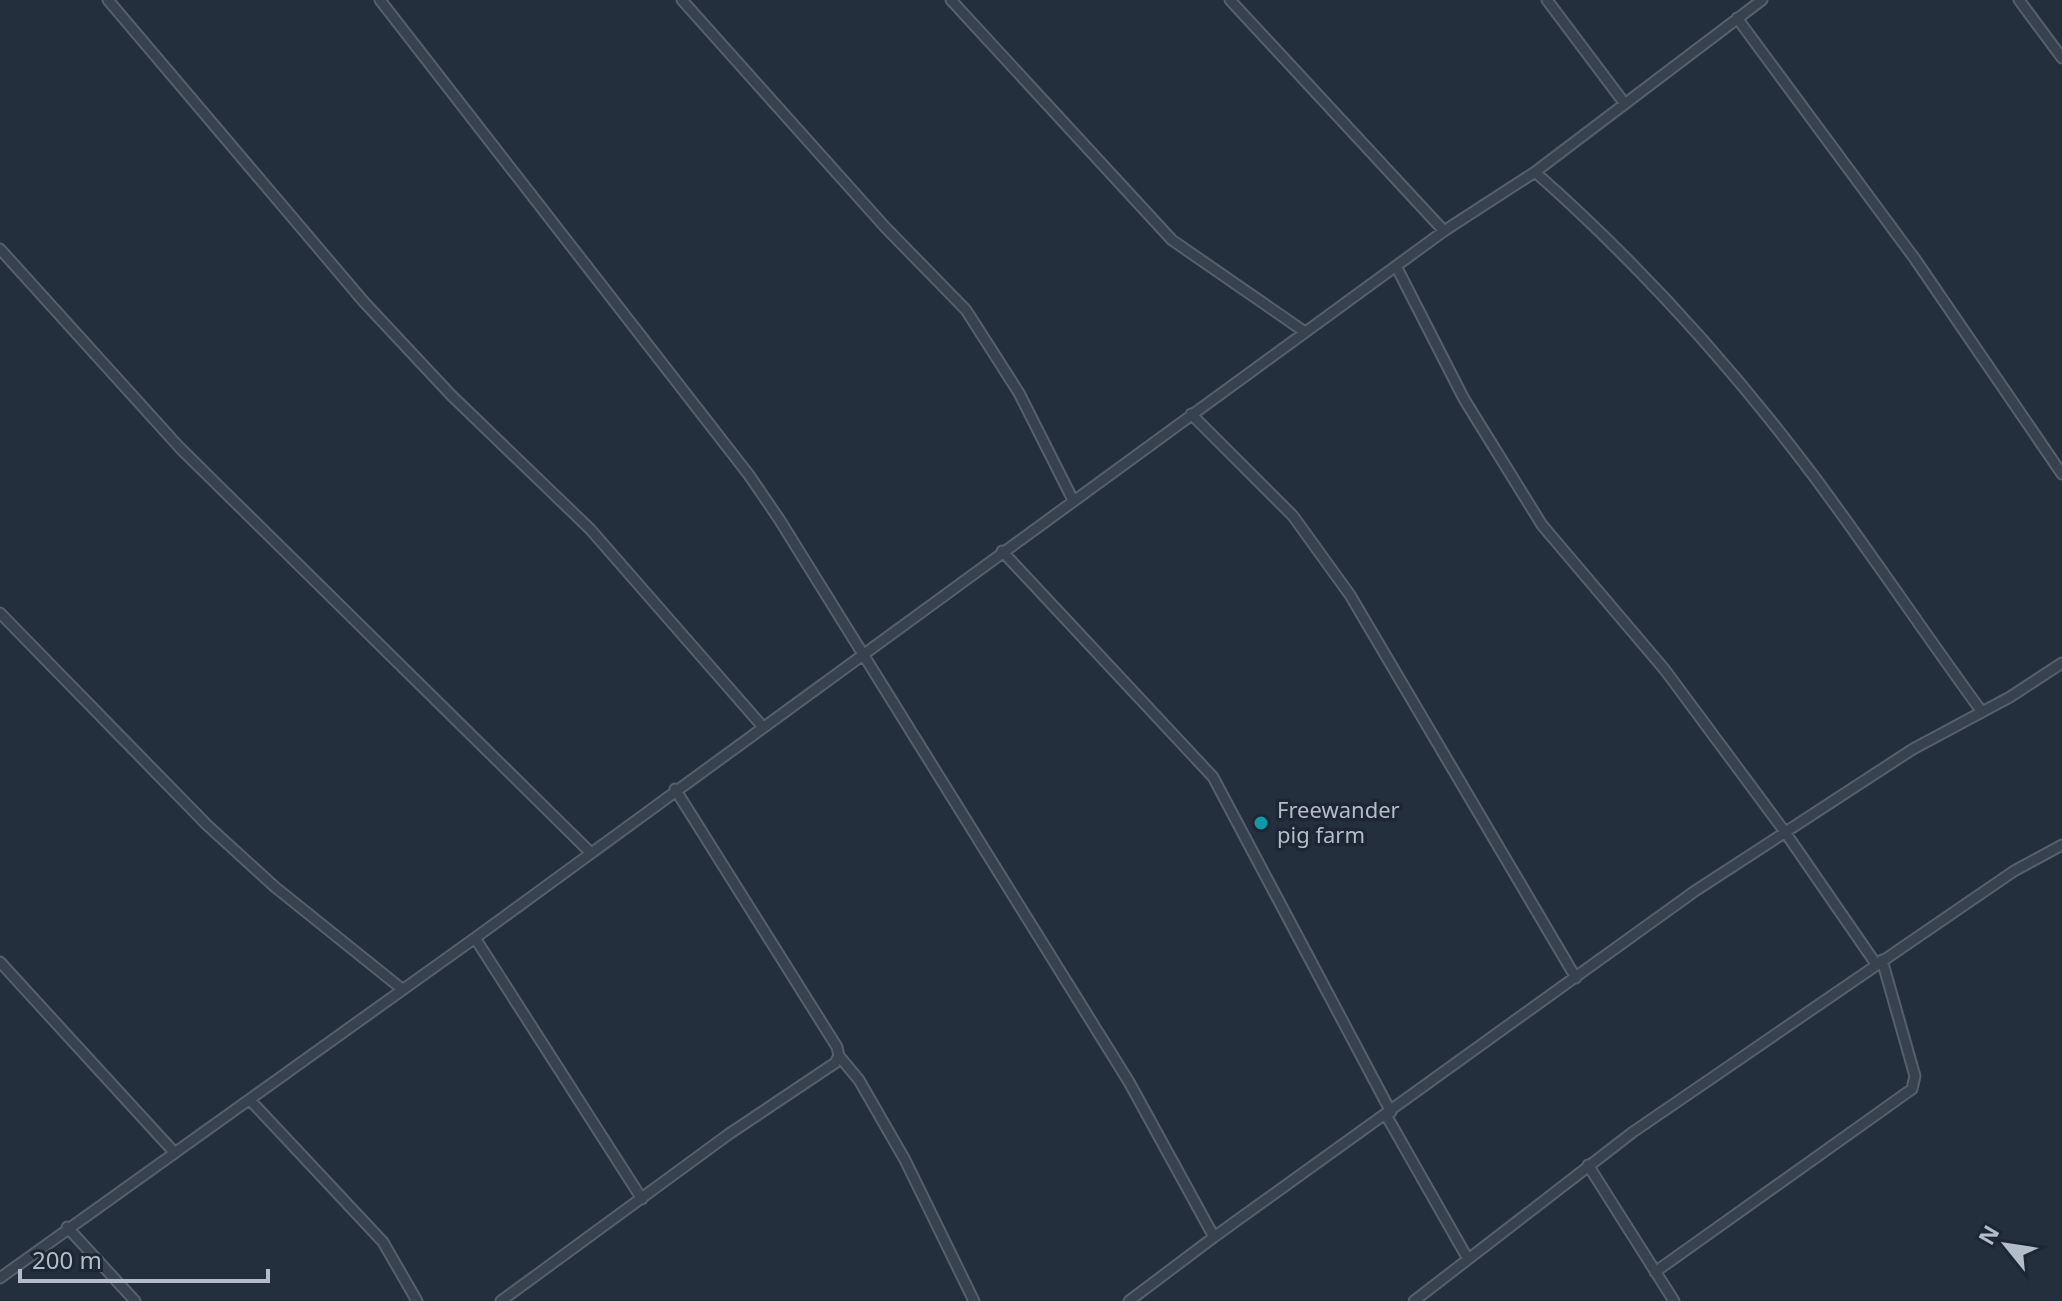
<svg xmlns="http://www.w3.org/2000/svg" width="2062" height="1301" font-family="'Noto Sans',sans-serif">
  <rect width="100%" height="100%" fill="#242f3e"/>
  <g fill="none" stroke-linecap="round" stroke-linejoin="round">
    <defs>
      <path id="minor" d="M 108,0 L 364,302 L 451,395 L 590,529 L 763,727
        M 380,0 L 749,475 L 779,519 L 1129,1082 L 1214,1237 L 1695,891 L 1913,749 L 2010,697 L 2062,663
        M 682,0 L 885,227 L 966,310 L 1019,393 L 1073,500
        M 951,0 L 1172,240 L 1305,332
        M 1230,0 L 1444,231
        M 1547,0 L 1625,104
        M 2019,0 L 2062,58
        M 1737,18 L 1915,259 L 2062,474
        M 1535,172 C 1637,262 1731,366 1813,475 C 1871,553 1925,634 1982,712
        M 0,249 L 180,448 L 590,852
        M 1396,266 L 1464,399 L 1542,525 L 1665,670 L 1785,832 L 1876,964
        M 1191,414 L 1293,516 L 1350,595 L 1576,978
        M 1002,551 L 1213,777 L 1391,1112
        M 0,613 L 207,825 L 275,887 L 402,989
        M 475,938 L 642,1199
        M 0,962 L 174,1152
        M 839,1056 L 859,1080 L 905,1160 L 974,1301
        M 250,1100 L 383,1242 L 417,1301
        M 1386,1115 L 1468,1259
        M 1588,1165 L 1674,1301
        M 67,1227 L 135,1301
        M 1655,1272 L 1912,1089 L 1915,1076 L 1882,960
        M 0,1278 L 475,938 L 1444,231 L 1535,172 L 1762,0
        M 501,1301 L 729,1134 L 835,1063 L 839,1056 L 837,1047 L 675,789
        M 1129,1301 L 1214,1237
        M 1414,1301 L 1633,1132 L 2014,871 L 2062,845"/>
    </defs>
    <use href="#minor" stroke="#565f6c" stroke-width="13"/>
    <use href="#minor" stroke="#38414e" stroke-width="9"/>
  </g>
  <circle fill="#0f9aa8" stroke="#1d2633" stroke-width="3" cx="1261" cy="823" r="8"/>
  <g text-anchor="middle" stroke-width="7" stroke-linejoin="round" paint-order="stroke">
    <g font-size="22" fill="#b4bcc9" stroke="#1d2633" text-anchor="start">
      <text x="1277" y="818">Freewander<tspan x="1277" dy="25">pig farm</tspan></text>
    </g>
  </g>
  <g transform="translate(2006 1245) rotate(300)" stroke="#1d2633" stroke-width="6" paint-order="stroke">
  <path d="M0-6L14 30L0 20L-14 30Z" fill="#b4bcc9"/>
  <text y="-12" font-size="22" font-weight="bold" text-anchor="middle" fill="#b4bcc9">N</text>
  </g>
  <path d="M20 1269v12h248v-12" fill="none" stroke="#b4bcc9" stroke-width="4"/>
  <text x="32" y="1269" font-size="24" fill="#b4bcc9" stroke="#1d2633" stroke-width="6" paint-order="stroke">200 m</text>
</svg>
